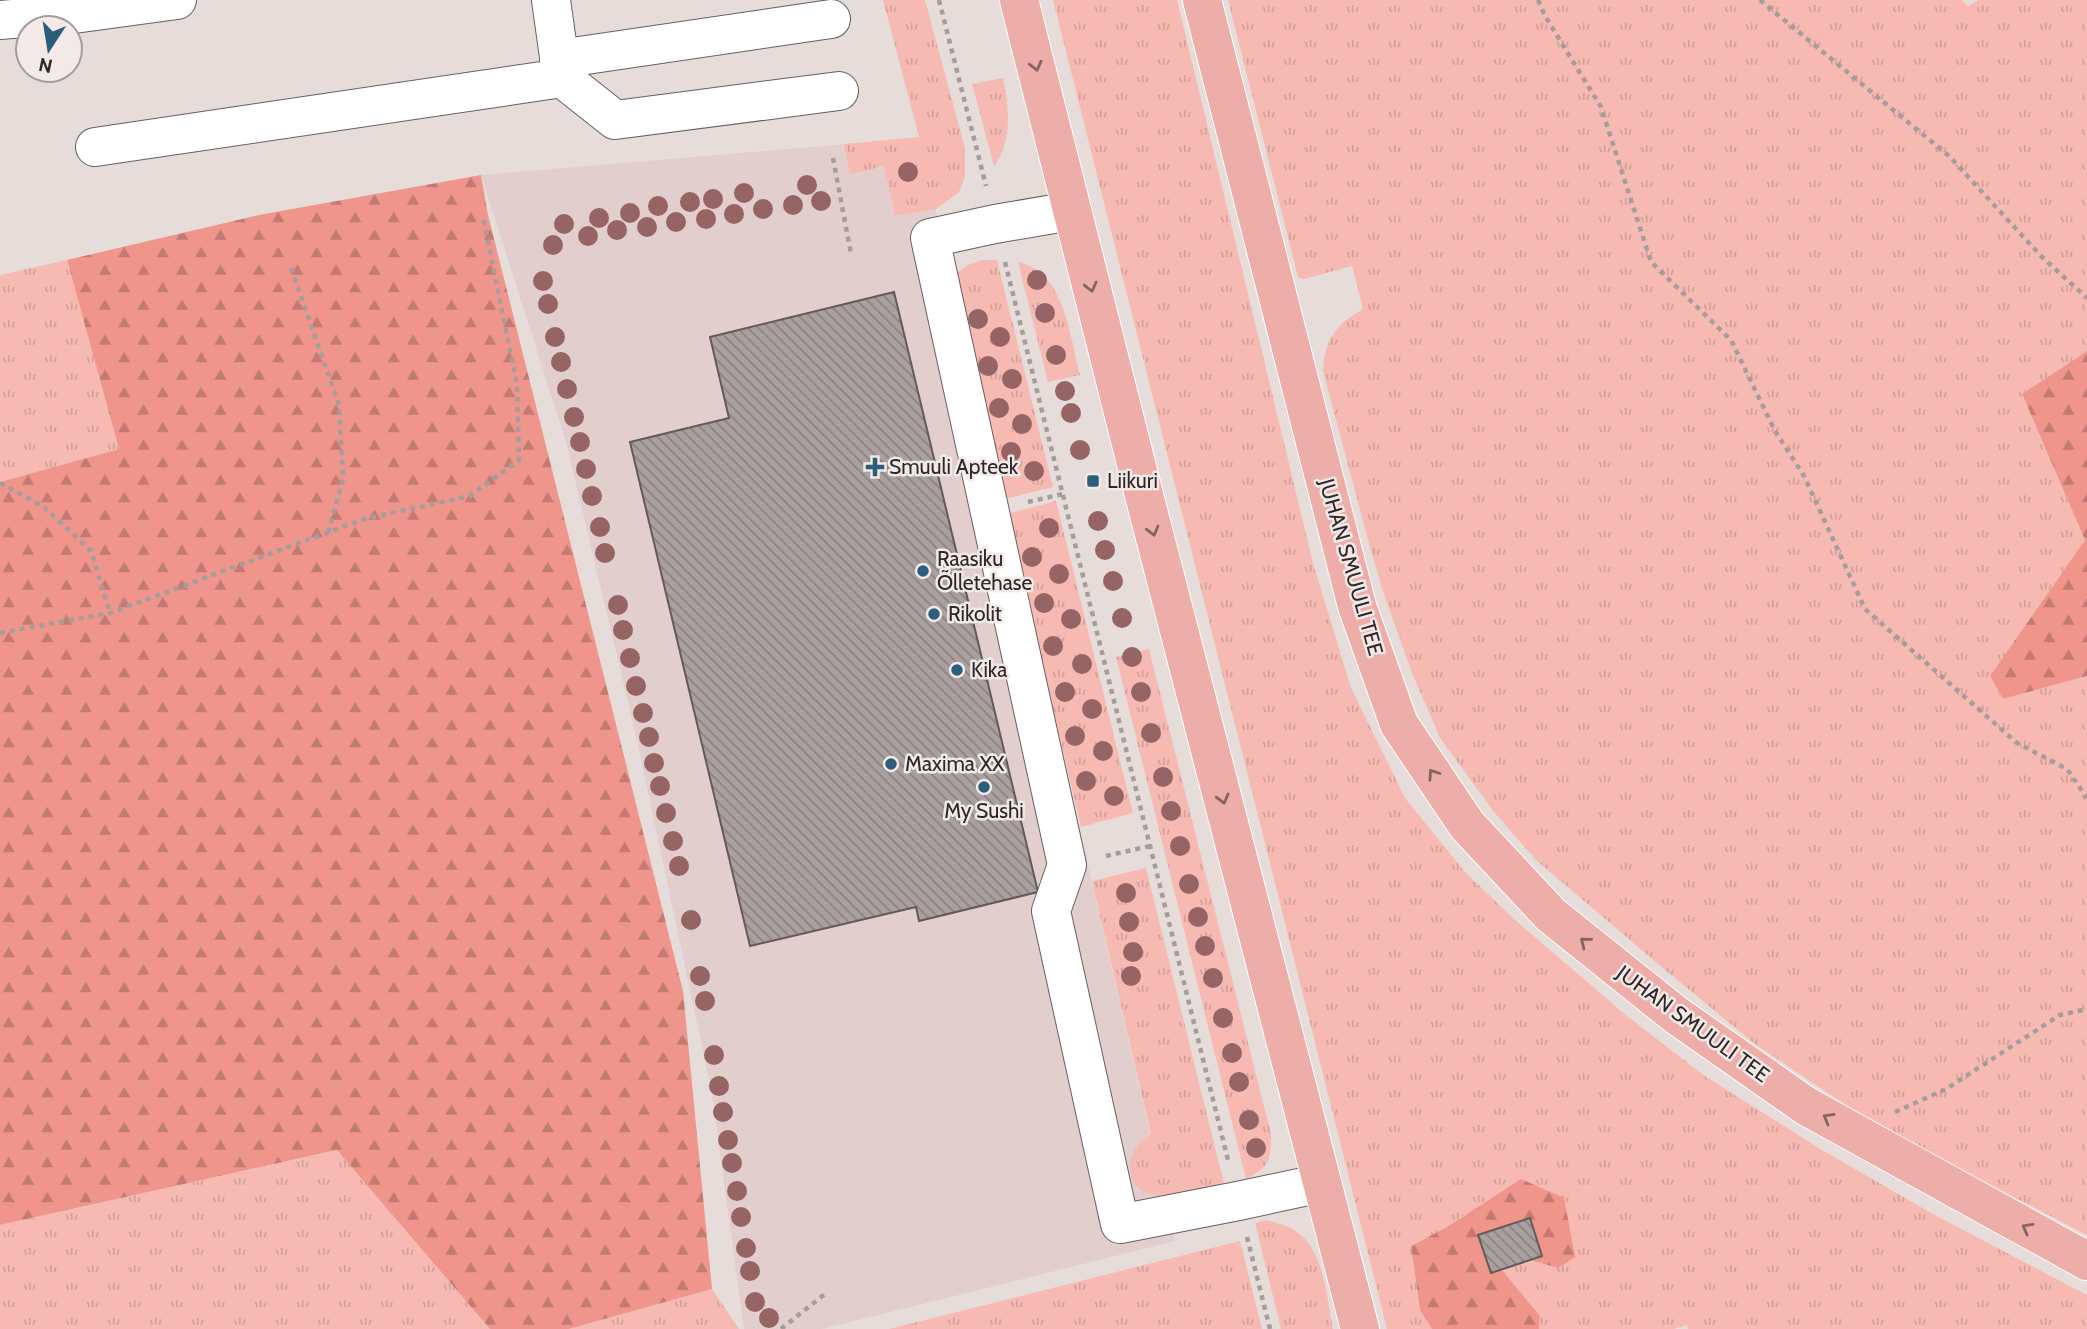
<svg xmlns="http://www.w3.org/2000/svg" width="2087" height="1329" font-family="Cabin,sans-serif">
  <defs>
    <pattern id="grass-tufts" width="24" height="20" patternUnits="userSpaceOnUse" patternTransform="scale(1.75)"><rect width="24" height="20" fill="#f7bab3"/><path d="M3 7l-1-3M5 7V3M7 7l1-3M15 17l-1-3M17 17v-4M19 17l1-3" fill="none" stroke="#d4a09a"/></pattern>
    <pattern id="forest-firs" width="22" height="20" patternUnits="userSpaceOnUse" patternTransform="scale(1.75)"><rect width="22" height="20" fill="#f0958b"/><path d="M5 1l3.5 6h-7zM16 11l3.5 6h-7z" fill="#c37a72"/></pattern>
    <pattern id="building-back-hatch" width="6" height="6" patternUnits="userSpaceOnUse" patternTransform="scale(1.75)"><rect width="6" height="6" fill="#aaa09f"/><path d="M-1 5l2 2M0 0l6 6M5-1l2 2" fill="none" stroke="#8b8282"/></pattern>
  </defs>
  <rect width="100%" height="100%" fill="#e6dcda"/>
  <path fill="#e2cfcd" d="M 919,138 L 1175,1241 L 822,1329 L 744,1329 L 712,1094 L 637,740 L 566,442 L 481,175 Z"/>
  <path fill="url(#grass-tufts)" d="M 883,0 L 925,0 L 965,148 L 965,177 L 959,192 L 936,209 L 895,216 L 884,166 L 850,174 L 844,144 L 919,137 Z
    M 1053,0 L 1177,0 L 1313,563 L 1351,688 L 1405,798 L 1465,872 L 1516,921 L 1627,1016 L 1706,1077 L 1822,1150 L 1931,1213 L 2087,1295 L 2087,1329 L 1688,1329 L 1687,1325 L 1674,1329 L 1539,1329 L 1540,1316 L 1502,1270 L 1530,1260 L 1558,1268 L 1564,1198 L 1466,1214 L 1447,1227 L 1411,1246 L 1420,1310 L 1432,1329 L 1387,1329 Z
    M 1228,0 L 1962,0 L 1968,6 L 1978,0 L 2087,0 L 2087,351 L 2022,394 L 2085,540 L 1990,676 L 2003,699 L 2087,676 L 2087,1235 L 1879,1127 L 1755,1044 L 1664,969 L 1537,861 L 1494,812 L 1440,738 L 1412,673 L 1382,589 L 1367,536 L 1323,371 C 1325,338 1336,325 1363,309 L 1352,266 L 1304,279 L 1298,277 Z
    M 1003,78 C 1009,107 1013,141 994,166 L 972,84 Z
    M 67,260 L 119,449 L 0,482 L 0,275 Z
    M 982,260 L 997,260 L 1053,487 L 1004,499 L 957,273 L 968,265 Z
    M 1018,262 C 1065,272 1070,337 1080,375 L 1048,382 Z
    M 1056,501 L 1133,813 L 1081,827 L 1007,514 Z
    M 1149,649 L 1271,1134 C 1271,1160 1270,1167 1246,1179 L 1116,657 Z
    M 1146,868 L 1224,1184 C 1198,1190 1133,1214 1130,1169 C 1129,1153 1139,1142 1151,1134 L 1092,881 Z
    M 338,1150 L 490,1329 L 0,1329 L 0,1225 Z
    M 1267,1220 C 1275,1223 1286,1225 1293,1229 C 1325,1248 1326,1296 1333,1329 L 1281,1329 L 1255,1223 Z
    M 1240,1241 L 1262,1329 L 889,1329 Z
    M 712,1289 L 739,1329 L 569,1329 Z"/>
  <path fill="url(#forest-firs)" d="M 481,175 L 488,215 L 683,991 L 712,1289 L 569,1329 L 490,1329 L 337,1150 L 0,1225 L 0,482 L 119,449 L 67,260 L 259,215 Z
    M 2087,351 L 2087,676 L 2003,699 L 1990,676 L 2085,540 L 2022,394 Z
    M 1521,1179 L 1564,1198 L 1575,1257 L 1558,1268 L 1530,1260 L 1542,1256 L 1530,1218 L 1479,1236 L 1491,1273 L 1502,1270 L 1540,1316 L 1539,1329 L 1432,1329 L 1420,1310 L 1411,1246 L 1447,1227 Z"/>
  <path fill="url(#building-back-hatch)" stroke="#635a59" stroke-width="2" d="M 894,292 L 1038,892 L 919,921 L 916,907 L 750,946 L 630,442 L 729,418 L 710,337 Z
    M 1530,1218 L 1542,1256 L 1491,1273 L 1478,1235 Z"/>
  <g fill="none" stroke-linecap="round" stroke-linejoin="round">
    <defs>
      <path id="minor" d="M 551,0 L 562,78
        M 0,20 L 74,14 L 177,0
        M 559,59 L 831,19
        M 95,147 L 562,78 L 615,120 L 839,91
        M 1071,211 L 995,224 L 930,238 L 1067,865 L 1051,911 L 1120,1224 L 1238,1201 L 1322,1183"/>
      <path id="major" d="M 1019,0 L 1144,495 L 1360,1329
        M 1202,0 L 1357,606 L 1399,724 L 1467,825 L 1551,915 L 1676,1015 L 1806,1106 L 2087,1261"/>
    </defs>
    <use href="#minor" stroke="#685f5e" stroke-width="40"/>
    <use href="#major" stroke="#fff" stroke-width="40"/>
    <path stroke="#a59d9b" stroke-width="4.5" stroke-dasharray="5 5" stroke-linecap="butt" d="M 939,0 L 986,186
      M 1538,0 L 1545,16 L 1601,107 L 1651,262 L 1731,340 L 1775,431 L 1804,476 L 1865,609 L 2017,743 L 2067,769 L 2087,798
      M 1760,0 L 1949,156 L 2042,257 L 2087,298
      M 833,158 L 851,254
      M 1005,262 L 1229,1164
      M 291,268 L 339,405 L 343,479 L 328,533
      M 0,483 L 44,507 L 91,551 L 110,613
      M 1028,502 L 1063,494
      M 0,633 L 110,613 L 364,519 L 470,496 L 519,460 L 517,385 L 483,217
      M 1106,856 L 1150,846
      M 1895,1112 L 1946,1089 L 2060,1015 L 2087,1009
      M 1247,1237 L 1270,1329
      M 781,1329 L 826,1293"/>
    <use href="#minor" stroke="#fff" stroke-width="38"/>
    <use href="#major" stroke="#edada8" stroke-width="38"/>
  </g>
  <g fill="#966465">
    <circle cx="908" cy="172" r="10"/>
    <circle cx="807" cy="185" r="10"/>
    <circle cx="744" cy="193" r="10"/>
    <circle cx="713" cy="199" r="10"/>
    <circle cx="821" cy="201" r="10"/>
    <circle cx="690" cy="202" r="10"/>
    <circle cx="793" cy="205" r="10"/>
    <circle cx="658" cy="206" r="10"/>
    <circle cx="763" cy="209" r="10"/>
    <circle cx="630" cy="213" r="10"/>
    <circle cx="734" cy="214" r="10"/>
    <circle cx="599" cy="218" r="10"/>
    <circle cx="706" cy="219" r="10"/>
    <circle cx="676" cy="222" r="10"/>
    <circle cx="564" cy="224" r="10"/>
    <circle cx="647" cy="227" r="10"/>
    <circle cx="617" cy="230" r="10"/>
    <circle cx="588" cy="236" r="10"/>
    <circle cx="553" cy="245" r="10"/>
    <circle cx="1037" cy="280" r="10"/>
    <circle cx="543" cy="281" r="10"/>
    <circle cx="548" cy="304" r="10"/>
    <circle cx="1045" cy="313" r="10"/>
    <circle cx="978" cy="319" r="10"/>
    <circle cx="555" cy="337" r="10"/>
    <circle cx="1000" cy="337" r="10"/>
    <circle cx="1056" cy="355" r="10"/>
    <circle cx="561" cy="362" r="10"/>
    <circle cx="988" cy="366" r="10"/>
    <circle cx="1012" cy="379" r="10"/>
    <circle cx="567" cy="389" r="10"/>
    <circle cx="1065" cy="391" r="10"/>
    <circle cx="999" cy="408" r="10"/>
    <circle cx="1071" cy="413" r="10"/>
    <circle cx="574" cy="417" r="10"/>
    <circle cx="1022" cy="424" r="10"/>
    <circle cx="580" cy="442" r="10"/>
    <circle cx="1080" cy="450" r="10"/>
    <circle cx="1011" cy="452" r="10"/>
    <circle cx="586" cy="469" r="10"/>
    <circle cx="1034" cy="471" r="10"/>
    <circle cx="592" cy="496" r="10"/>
    <circle cx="1098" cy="521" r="10"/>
    <circle cx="600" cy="527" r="10"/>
    <circle cx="1049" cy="528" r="10"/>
    <circle cx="1105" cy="550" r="10"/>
    <circle cx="605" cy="553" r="10"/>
    <circle cx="1032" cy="557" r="10"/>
    <circle cx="1059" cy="574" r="10"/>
    <circle cx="1113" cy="581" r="10"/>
    <circle cx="1044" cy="603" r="10"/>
    <circle cx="618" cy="605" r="10"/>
    <circle cx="1122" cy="618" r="10"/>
    <circle cx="1071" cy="619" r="10"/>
    <circle cx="623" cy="630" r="10"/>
    <circle cx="1053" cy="646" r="10"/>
    <circle cx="1132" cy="657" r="10"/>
    <circle cx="630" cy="658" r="10"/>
    <circle cx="1082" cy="664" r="10"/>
    <circle cx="636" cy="686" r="10"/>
    <circle cx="1065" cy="692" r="10"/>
    <circle cx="1141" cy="692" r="10"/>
    <circle cx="1092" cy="709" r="10"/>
    <circle cx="643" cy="713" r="10"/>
    <circle cx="1151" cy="733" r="10"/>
    <circle cx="1075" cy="736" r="10"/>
    <circle cx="649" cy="737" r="10"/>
    <circle cx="1103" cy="751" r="10"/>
    <circle cx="654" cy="763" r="10"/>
    <circle cx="1163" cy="777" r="10"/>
    <circle cx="1086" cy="781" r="10"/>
    <circle cx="660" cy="786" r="10"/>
    <circle cx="1114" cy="796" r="10"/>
    <circle cx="1171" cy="811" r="10"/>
    <circle cx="666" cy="813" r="10"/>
    <circle cx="673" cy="841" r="10"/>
    <circle cx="1180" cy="846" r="10"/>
    <circle cx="679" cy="866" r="10"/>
    <circle cx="1189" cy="884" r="10"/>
    <circle cx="1126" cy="893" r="10"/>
    <circle cx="1198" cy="917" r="10"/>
    <circle cx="691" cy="920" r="10"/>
    <circle cx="1129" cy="922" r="10"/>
    <circle cx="1205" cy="946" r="10"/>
    <circle cx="1133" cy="952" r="10"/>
    <circle cx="700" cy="976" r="10"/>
    <circle cx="1131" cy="976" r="10"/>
    <circle cx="1213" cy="978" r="10"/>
    <circle cx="705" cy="1001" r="10"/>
    <circle cx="1223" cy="1018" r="10"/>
    <circle cx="1232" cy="1053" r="10"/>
    <circle cx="714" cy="1055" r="10"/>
    <circle cx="1239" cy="1082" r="10"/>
    <circle cx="719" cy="1086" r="10"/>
    <circle cx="723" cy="1112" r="10"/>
    <circle cx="1249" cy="1120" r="10"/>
    <circle cx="728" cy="1140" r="10"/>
    <circle cx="1256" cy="1148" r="10"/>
    <circle cx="732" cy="1163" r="10"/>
    <circle cx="737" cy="1191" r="10"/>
    <circle cx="741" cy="1217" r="10"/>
    <circle cx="746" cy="1248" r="10"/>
    <circle cx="750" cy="1271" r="10"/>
    <circle cx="755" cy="1302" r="10"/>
    <circle cx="769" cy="1318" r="10"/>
  </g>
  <defs><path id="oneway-chevron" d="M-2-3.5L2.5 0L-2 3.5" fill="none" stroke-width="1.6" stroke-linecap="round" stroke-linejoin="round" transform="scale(1.75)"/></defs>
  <g stroke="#836462">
    <use href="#oneway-chevron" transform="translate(1036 66) rotate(76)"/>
    <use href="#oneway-chevron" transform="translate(1091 287) rotate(76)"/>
    <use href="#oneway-chevron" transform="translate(1153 531) rotate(75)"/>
    <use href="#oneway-chevron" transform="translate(1433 774) rotate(-124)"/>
    <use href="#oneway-chevron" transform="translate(1223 799) rotate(75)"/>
    <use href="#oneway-chevron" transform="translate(1585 942) rotate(-141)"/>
    <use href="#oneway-chevron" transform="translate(1828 1118) rotate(-150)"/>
    <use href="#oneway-chevron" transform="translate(2027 1228) rotate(-151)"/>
  </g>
  <g fill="#2b5e7b" stroke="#f3e9e7" stroke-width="2.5">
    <path d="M871.5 456.5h7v7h7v7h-7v7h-7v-7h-7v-7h7z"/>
    <rect x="1086" y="474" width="14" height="14" rx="3.5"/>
    <circle cx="923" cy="571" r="7"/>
    <circle cx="934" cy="614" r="7"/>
    <circle cx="957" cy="670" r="7"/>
    <circle cx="891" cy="764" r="7"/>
    <circle cx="984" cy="787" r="7"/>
  </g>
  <g text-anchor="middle" stroke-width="5" stroke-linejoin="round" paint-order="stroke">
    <g font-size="21" fill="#2d2929" stroke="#f3e9e7" text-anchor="start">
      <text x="889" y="474">Smuuli Apteek</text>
      <text x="1107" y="488">Liikuri</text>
      <text x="937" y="566">Raasiku<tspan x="937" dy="24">Õlletehase</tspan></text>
      <text x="948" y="621">Rikolit</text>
      <text x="971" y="677">Kika</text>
      <text x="905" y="771">Maxima XX</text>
      <text x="984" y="818" text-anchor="middle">My Sushi</text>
    </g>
    <g font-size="21" fill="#2d2929" stroke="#f3e9e7">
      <text transform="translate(1351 567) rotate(74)" y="7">JUHAN SMUULI TEE</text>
      <text transform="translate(1693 1024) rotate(36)" y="7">JUHAN SMUULI TEE</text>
    </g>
  </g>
  <g transform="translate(49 49) rotate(192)"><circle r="33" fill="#f3e9e7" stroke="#a49c9b" stroke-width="2"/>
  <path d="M0-5L12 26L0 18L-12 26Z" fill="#2b5e7b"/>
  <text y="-10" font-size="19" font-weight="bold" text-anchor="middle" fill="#2d2929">N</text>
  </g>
</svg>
